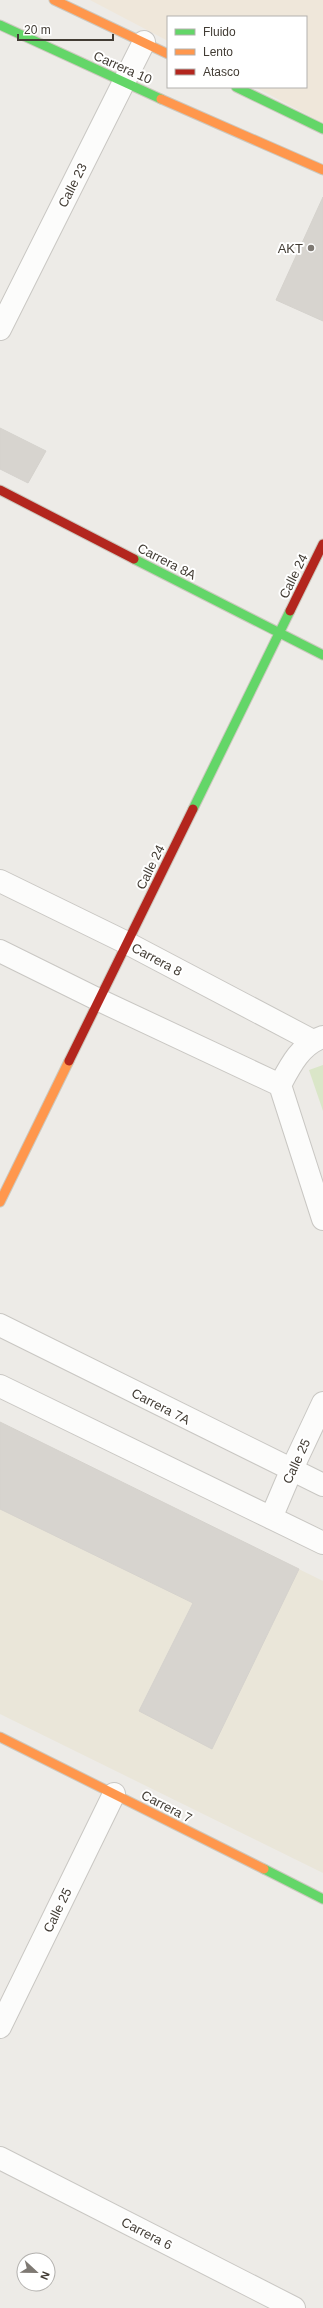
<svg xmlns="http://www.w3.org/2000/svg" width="323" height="2308" font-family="Helvetica,sans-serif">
  <rect width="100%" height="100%" fill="#edebe7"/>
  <path fill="#efe7da" d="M 90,0 L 323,0 L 323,123 L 255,87 L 306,87 L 306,17 L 168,17 L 168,41 Z"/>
  <path fill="#eae6d9" d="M 0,1422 L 323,1581 L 323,1873 L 0,1714 Z"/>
  <path fill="#dae6c8" d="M 323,1065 L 323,1111 L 309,1070 Z"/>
  <path fill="#d7d4cf" stroke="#d5d2cd" d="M 323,197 L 323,321 L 276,300 Z
    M 0,428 L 46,451 L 28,483 L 0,469 Z
    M 0,1422 L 299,1569 L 212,1749 L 139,1711 L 193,1603 L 0,1509 Z"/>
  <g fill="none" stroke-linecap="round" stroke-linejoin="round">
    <defs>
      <path id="street" d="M 0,329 L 144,42
        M 0,881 L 127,943 L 313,1041
        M 0,951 L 99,1000 L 280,1085
        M 323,1037 C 301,1044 290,1066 280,1085 L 323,1219
        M 0,1325 L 323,1485
        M 0,1386 L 323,1543
        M 271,1518 L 291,1471 L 323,1403
        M 0,2027 L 114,1794
        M 0,2158 L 294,2308"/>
      <path id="fast" d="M 0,25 L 161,99
        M 236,87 L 323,129
        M 134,559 L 323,655
        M 193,809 L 290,611
        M 264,1869 L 323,1899"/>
      <path id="slow" d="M 54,0 L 168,54
        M 161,99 L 323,170
        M 0,1202 L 69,1061
        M 0,1737 L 264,1869"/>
      <path id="jam" d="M 0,490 L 134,559
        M 290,611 L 323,544
        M 69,1061 L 193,809"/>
    </defs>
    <use href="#street" stroke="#c9c7c3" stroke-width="24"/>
    <use href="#fast" stroke="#ccc8be" stroke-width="11"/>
    <use href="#slow" stroke="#ccc8be" stroke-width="11"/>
    <use href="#jam" stroke="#ccc8be" stroke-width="11"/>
    <use href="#street" stroke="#fcfcfb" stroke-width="22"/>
    <use href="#fast" stroke="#63d668" stroke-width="9"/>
    <use href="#slow" stroke="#ff974d" stroke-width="9"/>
    <use href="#jam" stroke="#b3261e" stroke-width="9"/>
  </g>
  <circle fill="#7e7973" stroke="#fff" stroke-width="1.5" cx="311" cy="248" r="4"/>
  <g text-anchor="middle" stroke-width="4" stroke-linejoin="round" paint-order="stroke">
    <g font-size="13" fill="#423c34" stroke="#fff">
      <text transform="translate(123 67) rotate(24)" y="5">Carrera 10</text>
      <text transform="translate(72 185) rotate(-63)" y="5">Calle 23</text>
      <text transform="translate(167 561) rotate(27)" y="5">Carrera 8A</text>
      <text transform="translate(293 576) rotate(-64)" y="5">Calle 24</text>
      <text transform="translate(150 867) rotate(-64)" y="5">Calle 24</text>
      <text transform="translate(157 959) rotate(28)" y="5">Carrera 8</text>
      <text transform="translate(161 1406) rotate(27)" y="5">Carrera 7A</text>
      <text transform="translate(296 1461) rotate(-65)" y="5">Calle 25</text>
      <text transform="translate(167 1806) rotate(27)" y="5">Carrera 7</text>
      <text transform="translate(57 1910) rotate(-64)" y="5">Calle 25</text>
      <text transform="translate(147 2233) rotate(27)" y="5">Carrera 6</text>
    </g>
    <g font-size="13" fill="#423c34" stroke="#fff" text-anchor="end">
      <text x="303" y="253">AKT</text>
    </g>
  </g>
  <rect x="167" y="16" width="140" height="72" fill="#ffffff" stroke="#b3b1ae"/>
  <rect x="175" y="29" width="20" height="6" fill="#63d668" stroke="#b3b1ae"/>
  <text x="203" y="36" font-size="12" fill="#423c34">Fluido</text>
  <rect x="175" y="49" width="20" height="6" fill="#ff974d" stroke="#b3b1ae"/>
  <text x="203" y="56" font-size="12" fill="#423c34">Lento</text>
  <rect x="175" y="69" width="20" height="6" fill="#b3261e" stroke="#b3b1ae"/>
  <text x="203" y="76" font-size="12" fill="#423c34">Atasco</text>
  <g transform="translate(36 2272) rotate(112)"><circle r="19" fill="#ffffff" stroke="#b3b1ae"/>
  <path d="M0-3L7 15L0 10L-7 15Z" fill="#7e7973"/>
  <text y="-6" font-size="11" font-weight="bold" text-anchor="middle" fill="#423c34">N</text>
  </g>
  <path d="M18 34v6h95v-6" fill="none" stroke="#423c34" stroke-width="2"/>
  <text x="24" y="34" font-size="12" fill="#423c34" stroke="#ffffff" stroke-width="3" paint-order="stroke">20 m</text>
</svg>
